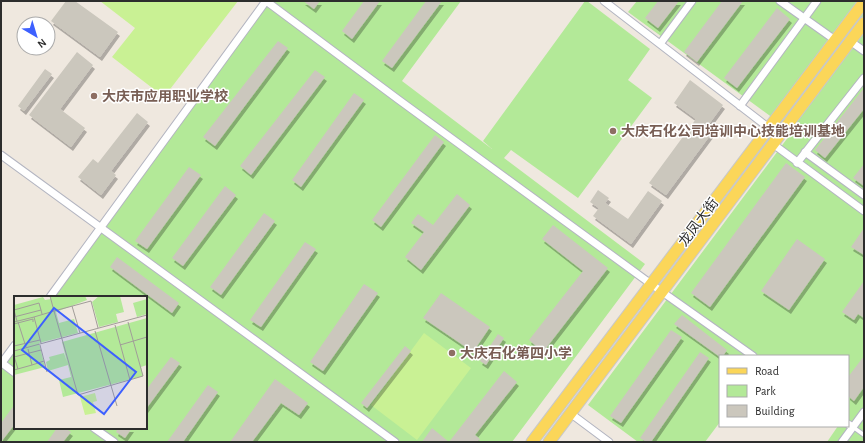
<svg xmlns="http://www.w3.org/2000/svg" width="865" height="443" font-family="'Alegreya Sans','Noto Sans SC',sans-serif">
  <defs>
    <filter id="shadow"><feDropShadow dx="2" dy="4" stdDeviation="0" flood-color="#0004"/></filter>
  </defs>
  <rect width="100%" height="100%" fill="#efe8df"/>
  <path fill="#b3e998" d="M 266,1 L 461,1 L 402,81 L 492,149 L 483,141 L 585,1 L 587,1 L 650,49 L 628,80 L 652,98 L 578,198 L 511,150 L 504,158 L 645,264 L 512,442 L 1,442 L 1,365 L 15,345 L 15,428 L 146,428 L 146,297 L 50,297 Z
    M 637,1 L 864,1 L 864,442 L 827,442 L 838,426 L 848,426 L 848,356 L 720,356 L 720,422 L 705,442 L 638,442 L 588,405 L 792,132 L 628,12 Z"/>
  <path fill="#c9f194" d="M 100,1 L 238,1 L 164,97 L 112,57 L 135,28 Z
    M 424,333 L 471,368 L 417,440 L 371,405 Z"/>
  <path fill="#cbc7bd" filter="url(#shadow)" d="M 66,1 L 75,1 L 118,32 L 100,57 L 51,21 Z
    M 303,1 L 320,1 L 314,9 Z
    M 364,1 L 380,1 L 352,39 L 342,31 Z
    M 426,1 L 442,1 L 392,68 L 382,61 Z
    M 658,1 L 679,1 L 658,28 L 645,18 Z
    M 722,1 L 743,1 L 697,62 L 684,52 Z
    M 777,8 L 790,19 L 737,88 L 724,78 Z
    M 278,41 L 288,48 L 215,146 L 203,137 Z
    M 77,52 L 93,65 L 60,109 L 85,128 L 71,147 L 29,115 Z
    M 45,69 L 52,74 L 24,111 L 18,106 Z
    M 315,70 L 325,77 L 251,175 L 240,166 Z
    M 690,80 L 723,105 L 709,124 L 717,126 L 666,195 L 649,183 L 696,119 L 674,103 Z
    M 864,88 L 864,109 L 825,158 L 815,150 Z
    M 354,93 L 364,100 L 301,187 L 292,180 Z
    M 137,113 L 148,122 L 111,171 L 116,175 L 101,195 L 78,177 L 93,159 L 98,163 Z
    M 435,135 L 444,142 L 381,227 L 372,220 Z
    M 786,163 L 805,177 L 710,307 L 691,293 Z
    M 864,164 L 864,186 L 853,178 Z
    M 189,167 L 201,175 L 147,249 L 135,241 Z
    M 225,186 L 236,195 L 183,266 L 172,258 Z
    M 598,190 L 609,198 L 605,203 L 628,219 L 648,191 L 662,201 L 631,244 L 593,216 L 599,208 L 590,202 Z
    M 457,194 L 470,205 L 421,270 L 405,257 L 424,232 L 411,223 L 418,214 L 433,225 Z
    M 264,213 L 275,221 L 221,295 L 210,287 Z
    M 553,225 L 608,268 L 543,352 L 529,340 L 583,271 L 542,239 Z
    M 864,228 L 864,255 L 851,247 Z
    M 797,239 L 825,259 L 789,310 L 761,291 Z
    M 305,242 L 316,249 L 261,327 L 250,320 Z
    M 117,257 L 179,303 L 172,313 L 110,267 Z
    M 864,281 L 864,318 L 858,314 L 854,320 L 842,312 Z
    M 364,284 L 378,293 L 323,371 L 310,362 Z
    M 441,293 L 490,327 L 473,352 L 423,318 Z
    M 682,315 L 727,350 L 723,356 L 720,357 L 674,324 Z
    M 671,330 L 682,337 L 621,423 L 610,416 Z
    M 498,334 L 504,338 L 486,365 L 480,361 Z
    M 405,346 L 411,351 L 367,408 L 361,403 Z
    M 700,352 L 709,358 L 651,442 L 646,442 L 640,438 Z
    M 864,356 L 864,387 L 854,401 L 848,396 L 848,377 Z
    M 171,357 L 180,363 L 146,409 L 146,390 Z
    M 504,371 L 517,382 L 475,435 L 480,439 L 477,442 L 422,442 L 432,428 L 449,442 Z
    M 275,379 L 308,403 L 299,415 L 281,403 L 252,442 L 230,442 Z
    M 208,385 L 218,392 L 183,442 L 167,442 Z
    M 15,404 L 15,424 L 1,442 L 1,423 Z
    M 57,428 L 65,428 L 71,432 L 63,442 L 47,442 Z
    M 118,428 L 132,428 L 125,438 L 116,432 Z"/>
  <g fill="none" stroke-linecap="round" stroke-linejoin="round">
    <defs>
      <path id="service" d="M 853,427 L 864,435"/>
      <path id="minor" d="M 266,1 L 399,100 L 651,284 L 753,356
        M 604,1 L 769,128
        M 780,1 L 835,40
        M 850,41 L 864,51
        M 660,44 L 692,1
        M 740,106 L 817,1
        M 773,144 L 864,211
        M 805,152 L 864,195
        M 1,155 L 395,442
        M 797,163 L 864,78
        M 50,297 L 266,1
        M 2,363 L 15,373
        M 1,364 L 15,345
        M 570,413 L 609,442
        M 848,424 L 853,427 L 864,412
        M 94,428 L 114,442
        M 842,442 L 853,427"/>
      <path id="primary" d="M 532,442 L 864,2
        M 549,442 L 864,23"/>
    </defs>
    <use href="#service" stroke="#b3b5c1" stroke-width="5.5"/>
    <use href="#minor" stroke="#b3b5c1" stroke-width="9"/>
    <use href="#primary" stroke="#c8c8c8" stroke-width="13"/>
    <use href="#service" stroke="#fff" stroke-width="3.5"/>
    <use href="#minor" stroke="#fff" stroke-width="7"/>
    <use href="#primary" stroke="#fbd659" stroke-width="11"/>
  </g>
  <g fill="#8d6e63" stroke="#fff" stroke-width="1.5">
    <circle cx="94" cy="96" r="4"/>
    <circle cx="613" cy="131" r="4"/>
    <circle cx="452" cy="353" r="4"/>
  </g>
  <g text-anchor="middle" stroke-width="3" stroke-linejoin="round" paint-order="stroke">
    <g font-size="14" font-weight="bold" fill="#785e54" stroke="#fff" text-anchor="start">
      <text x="102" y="101">大庆市应用职业学校</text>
      <text x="621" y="136">大庆石化公司培训中心技能培训基地</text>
      <text x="460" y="358">大庆石化第四小学</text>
    </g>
    <g font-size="14" fill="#2d2d2d" stroke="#fff">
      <text transform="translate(698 222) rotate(-53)" y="5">龙凤大街</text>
    </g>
  </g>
  <g transform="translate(14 296)">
    <rect width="133" height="133" fill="#efe8df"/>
    <path d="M 37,0 L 71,0 L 73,4 L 42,16 L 45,27 L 60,23 L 64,37 L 25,47 L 31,71 L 0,79 L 0,9 L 29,1 L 31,4 L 37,3 ZM 85,0 L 106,0 L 110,16 L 102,18 L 104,26 L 85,31 L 78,6 ZM 133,3 L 133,18 L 123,21 L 119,7 ZM 133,22 L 133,69 L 127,71 L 129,80 L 49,101 L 45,84 L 57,81 L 54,69 L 34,75 L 32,66 L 36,64 L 35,61 L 50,57 L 53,66 L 48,46 Z" fill="#b3e998"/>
    <path d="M 81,97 L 83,105 L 79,106 L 82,117 L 71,119 L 66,101 Z" fill="#c9f194"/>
    <path fill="none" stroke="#a19d98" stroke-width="1" d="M 36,0 L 40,15 L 77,5 L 84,32M 58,10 L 66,37M 0,21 L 27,14 L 28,18M 20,21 L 40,15 L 64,99 L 129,80 L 114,26M 3,25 L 0,14 L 25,7 L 27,14M 0,26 L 20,21 L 27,47M 4,26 L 12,51M 0,28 L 19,23 L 19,26M 101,29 L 116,84M 81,35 L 103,110M 26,49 L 33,76M 106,49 L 133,41M 0,50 L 26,44M 14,53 L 18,69 L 30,65M 0,55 L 133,19M 0,60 L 4,73M 0,61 L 27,54M 0,74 L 18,69"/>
    <path fill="#3d60ff" fill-opacity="0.15" stroke="#3d60ff" stroke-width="2" d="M 40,12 L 122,76 L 90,118 L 8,54 Z"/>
    <rect width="133" height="133" fill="none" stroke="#2d2d2d" stroke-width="2"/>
  </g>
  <rect width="865" height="443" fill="none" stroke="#2d2d2d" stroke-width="4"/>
  <rect x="719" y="355" width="130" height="72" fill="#ffffff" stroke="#ababab"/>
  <rect x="727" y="368" width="20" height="6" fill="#fbd659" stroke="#ababab"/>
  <text x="755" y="375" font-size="12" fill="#2d2d2d">Road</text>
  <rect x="727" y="385" width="20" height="12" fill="#b3e998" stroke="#ababab"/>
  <text x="755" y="395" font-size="12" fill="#2d2d2d">Park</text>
  <rect x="727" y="405" width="20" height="12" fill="#cbc7bd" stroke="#ababab"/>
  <text x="755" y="415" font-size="12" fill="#2d2d2d">Building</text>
  <g transform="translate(36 36) rotate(142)"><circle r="19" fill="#ffffff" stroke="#ababab"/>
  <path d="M0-3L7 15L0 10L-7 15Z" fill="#3d60ff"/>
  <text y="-6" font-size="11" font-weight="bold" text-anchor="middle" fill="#2d2d2d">N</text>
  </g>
</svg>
